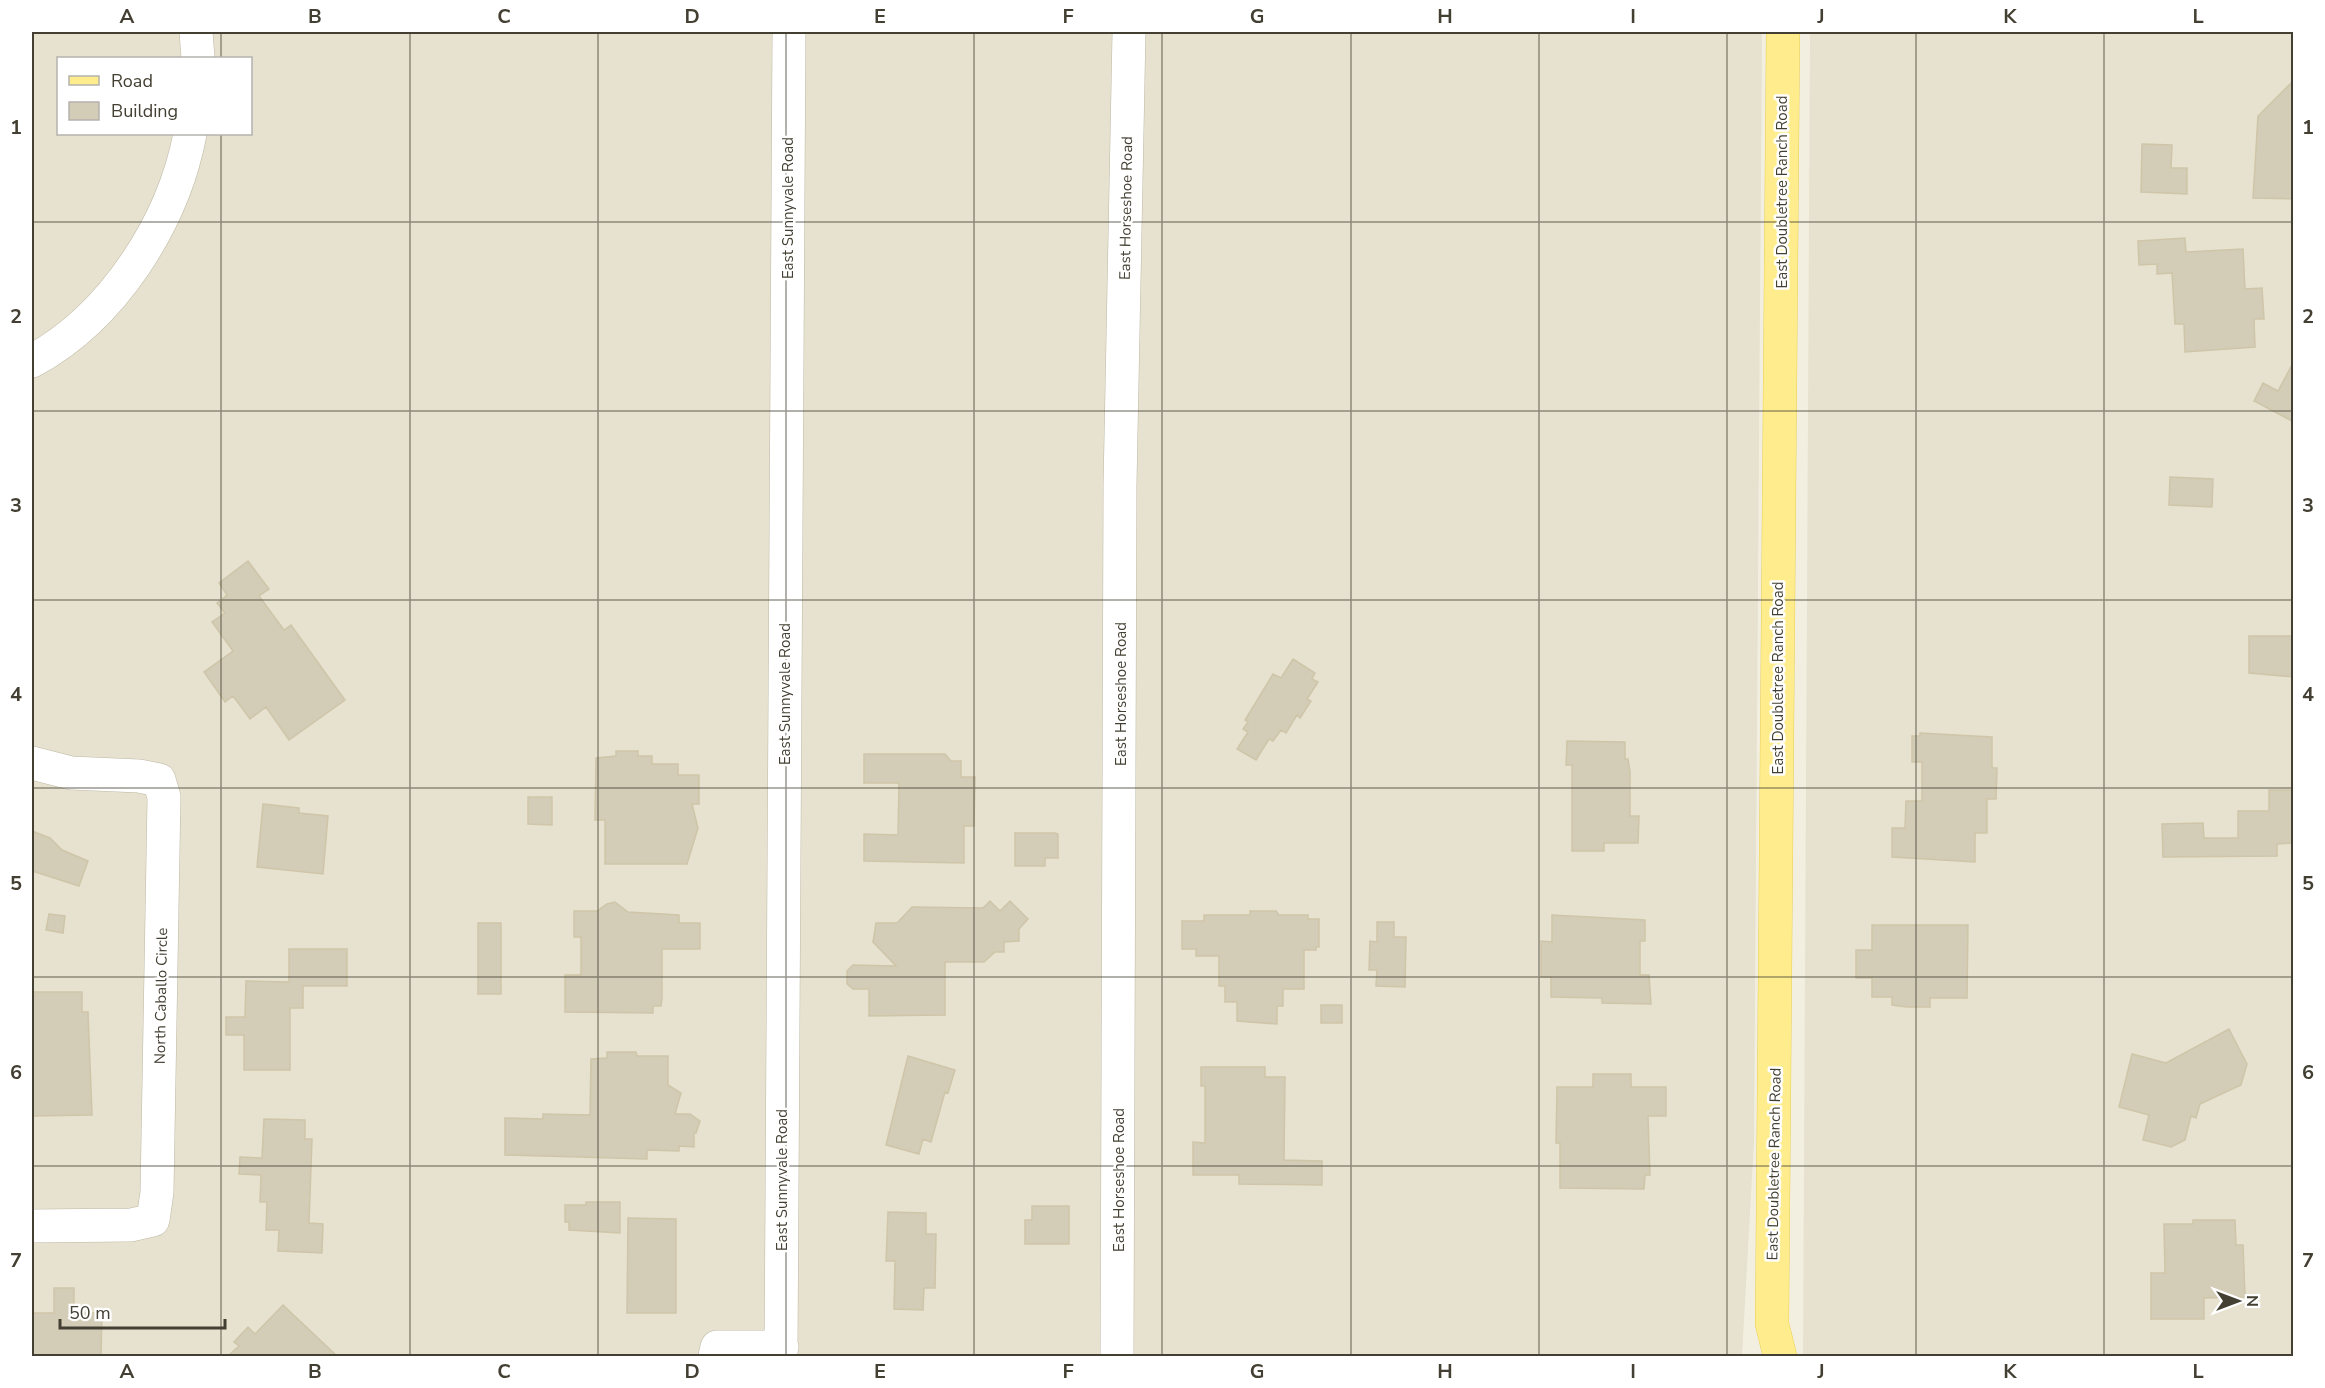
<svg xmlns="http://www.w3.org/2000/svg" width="2325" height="1388" font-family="'Nunito Sans',sans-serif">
  <rect width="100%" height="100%" fill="#f2efe1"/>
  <path fill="#e6e2cf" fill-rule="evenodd" d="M 32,32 L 1762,32 L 1754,1141 L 1742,1356 L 32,1356 ZM 58,58 L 250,58 L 250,134 L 58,134 Z
    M 1810,32 L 2293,32 L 2293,1356 L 1803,1356 Z"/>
  <path fill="#d3ccb6" stroke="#cfc5a9" stroke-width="1.5" d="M 2294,80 L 2294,199 L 2253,198 L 2258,116 Z
    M 2142,144 L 2172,145 L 2171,168 L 2187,168 L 2187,194 L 2141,192 Z
    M 2185,238 L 2186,252 L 2243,249 L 2245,289 L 2262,288 L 2264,319 L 2254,319 L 2255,347 L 2185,352 L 2184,324 L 2175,324 L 2172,273 L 2157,274 L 2157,264 L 2139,265 L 2138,241 Z
    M 2294,361 L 2294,422 L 2254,401 L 2263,383 L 2278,391 Z
    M 2170,477 L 2213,479 L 2212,507 L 2169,505 Z
    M 248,561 L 269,589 L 259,596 L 284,630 L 291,625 L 345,700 L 289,740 L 266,707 L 250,719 L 233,696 L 225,702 L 204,672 L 233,651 L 212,622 L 225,613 L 217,603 L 227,595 L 219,583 Z
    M 2249,636 L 2294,636 L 2294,677 L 2249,673 Z
    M 1293,659 L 1315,673 L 1312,679 L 1318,682 L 1307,699 L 1311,701 L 1300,718 L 1297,715 L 1286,733 L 1281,730 L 1273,741 L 1269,739 L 1256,760 L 1237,749 L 1248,732 L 1243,729 L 1248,722 L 1245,720 L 1273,674 L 1281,678 Z
    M 1920,733 L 1992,737 L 1992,768 L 1997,768 L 1996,799 L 1987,799 L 1987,833 L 1975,833 L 1975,862 L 1892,857 L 1892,828 L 1905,828 L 1906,801 L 1922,801 L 1922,762 L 1912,762 L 1912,736 L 1920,736 Z
    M 1567,741 L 1625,742 L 1625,759 L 1628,759 L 1630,772 L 1630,816 L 1639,816 L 1638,843 L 1604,843 L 1604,851 L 1572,851 L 1572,765 L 1566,765 Z
    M 616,751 L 638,751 L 638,756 L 652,756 L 652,764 L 678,764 L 678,775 L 699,775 L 699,804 L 692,804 L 698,828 L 687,864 L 605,864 L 605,820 L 595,820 L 596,758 L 616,756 Z
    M 864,754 L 945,754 L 951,761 L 961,761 L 961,777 L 975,777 L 974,826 L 964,826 L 964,863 L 864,861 L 864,834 L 898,835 L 899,783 L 864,783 Z
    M 2269,790 L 2294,790 L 2294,843 L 2277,844 L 2277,856 L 2163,857 L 2162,824 L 2203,823 L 2204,838 L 2238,838 L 2238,811 L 2269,811 Z
    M 528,797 L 552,797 L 552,825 L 528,824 Z
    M 263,804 L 299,808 L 299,813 L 328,816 L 323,874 L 257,867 Z
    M 32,831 L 50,838 L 62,850 L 88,861 L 79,886 L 32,871 Z
    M 1015,833 L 1055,833 L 1058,834 L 1058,858 L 1045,858 L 1045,866 L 1015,866 Z
    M 990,901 L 1000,911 L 1010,901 L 1028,919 L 1019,929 L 1019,941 L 1004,942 L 1004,952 L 995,952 L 984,962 L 945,962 L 945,1015 L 869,1016 L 869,989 L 853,989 L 847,984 L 847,971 L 853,965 L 896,966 L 873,942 L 876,923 L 897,923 L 912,907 L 983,908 Z
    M 615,902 L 628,912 L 679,915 L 679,923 L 700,923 L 700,949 L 662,949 L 662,998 L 661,1006 L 653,1006 L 653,1013 L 565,1012 L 565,975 L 581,975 L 581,937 L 574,937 L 574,911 L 597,911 L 607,904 Z
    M 1250,911 L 1276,911 L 1279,915 L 1308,915 L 1308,919 L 1319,919 L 1319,947 L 1316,947 L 1316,950 L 1304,950 L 1304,989 L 1283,989 L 1283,1006 L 1277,1006 L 1277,1024 L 1237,1021 L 1237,1002 L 1225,1002 L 1225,986 L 1219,986 L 1219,956 L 1196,956 L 1196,949 L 1182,949 L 1182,921 L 1204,921 L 1204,915 L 1250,915 Z
    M 49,914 L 65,916 L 63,933 L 46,930 Z
    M 1552,915 L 1645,920 L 1645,941 L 1640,941 L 1640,975 L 1649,975 L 1651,1004 L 1602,1003 L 1602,998 L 1551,997 L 1551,977 L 1541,977 L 1541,941 L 1552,942 Z
    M 1377,922 L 1394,922 L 1394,937 L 1406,937 L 1405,987 L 1376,986 L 1377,970 L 1369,970 L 1370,941 L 1377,942 Z
    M 478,923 L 501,923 L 501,994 L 478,994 Z
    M 1872,925 L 1968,925 L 1967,998 L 1930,998 L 1930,1007 L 1907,1007 L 1892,1005 L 1892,997 L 1872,997 L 1872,978 L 1856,978 L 1856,950 L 1872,950 Z
    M 289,949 L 347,949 L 347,986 L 303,986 L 303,1008 L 290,1008 L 290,1070 L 244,1070 L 244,1035 L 226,1035 L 226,1017 L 245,1017 L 246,981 L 289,982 Z
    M 32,992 L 82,992 L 82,1012 L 88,1012 L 92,1115 L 32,1116 Z
    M 1321,1005 L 1342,1005 L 1342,1023 L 1321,1023 Z
    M 2229,1029 L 2247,1064 L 2241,1085 L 2200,1104 L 2196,1118 L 2191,1116 L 2185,1140 L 2171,1147 L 2143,1140 L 2149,1115 L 2119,1107 L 2132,1054 L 2166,1063 Z
    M 607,1052 L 636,1052 L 637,1056 L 668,1056 L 668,1085 L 681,1093 L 675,1114 L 690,1114 L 700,1121 L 696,1133 L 694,1133 L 694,1147 L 679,1146 L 679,1151 L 647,1150 L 647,1159 L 505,1155 L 505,1118 L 543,1119 L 543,1114 L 590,1115 L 591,1059 L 607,1058 Z
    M 908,1056 L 955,1070 L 948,1093 L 945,1092 L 931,1142 L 923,1139 L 919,1154 L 886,1145 Z
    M 1201,1067 L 1265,1067 L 1265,1077 L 1285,1077 L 1284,1160 L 1322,1161 L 1322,1185 L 1239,1184 L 1239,1175 L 1193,1175 L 1193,1142 L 1205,1143 L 1205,1086 L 1201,1086 Z
    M 1593,1074 L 1631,1074 L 1631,1087 L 1666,1087 L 1666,1116 L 1648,1116 L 1650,1175 L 1645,1175 L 1644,1189 L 1560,1188 L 1560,1143 L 1556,1143 L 1557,1087 L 1593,1087 Z
    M 264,1119 L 305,1120 L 305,1139 L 312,1139 L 309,1223 L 323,1224 L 322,1253 L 278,1251 L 279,1230 L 266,1230 L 267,1202 L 260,1202 L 261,1175 L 239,1174 L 240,1157 L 262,1158 Z
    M 586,1202 L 620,1202 L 620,1233 L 569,1230 L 569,1222 L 565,1222 L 565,1205 L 586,1205 Z
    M 1032,1206 L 1069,1206 L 1069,1244 L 1025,1244 L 1025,1220 L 1032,1220 Z
    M 888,1212 L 926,1213 L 926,1234 L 936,1234 L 935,1288 L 924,1288 L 923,1310 L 894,1309 L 895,1261 L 886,1261 Z
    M 628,1218 L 676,1219 L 676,1313 L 627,1313 Z
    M 2193,1220 L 2235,1220 L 2236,1245 L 2243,1245 L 2245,1297 L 2204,1298 L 2204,1319 L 2151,1319 L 2151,1273 L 2165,1273 L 2164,1224 L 2193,1224 Z
    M 54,1288 L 74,1288 L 74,1313 L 102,1313 L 101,1356 L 32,1356 L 32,1313 L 54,1313 Z
    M 283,1305 L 337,1356 L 228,1356 L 239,1346 L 234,1342 L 248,1327 L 255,1334 Z"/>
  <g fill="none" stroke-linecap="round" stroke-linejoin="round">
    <defs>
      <path id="minor" d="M 196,32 L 198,58
        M 32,361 C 113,317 173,223 190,134
        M 32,763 L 71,773 L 139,776 L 159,780 L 164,797 L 157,1192 L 153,1220 L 131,1225 L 32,1226
        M 715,1356 L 717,1347 L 782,1347
        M 781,1356 L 789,32
        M 1117,1356 L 1120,485 L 1129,32"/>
      <path id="major" d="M 1780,1356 L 1772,1324 L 1783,32"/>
    </defs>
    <use href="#minor" stroke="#bdb8a4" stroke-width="34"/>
    <use href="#major" stroke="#e9cf58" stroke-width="34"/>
    <use href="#minor" stroke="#fff" stroke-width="33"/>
    <use href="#major" stroke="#ffed8d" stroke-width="33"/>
  </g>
  <path fill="none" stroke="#433f32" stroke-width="1.5" stroke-opacity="0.55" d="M 221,32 L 221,58M 410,32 L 410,1356M 598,32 L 598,1356M 786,32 L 786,1356M 974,32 L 974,1356M 1162,32 L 1162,1356M 1351,32 L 1351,1356M 1539,32 L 1539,1356M 1727,32 L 1727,1356M 1916,32 L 1916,1356M 2104,32 L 2104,1356M 221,134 L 221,1356M 32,222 L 2294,222M 32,411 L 2294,411M 32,600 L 2294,600M 32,788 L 2294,788M 32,977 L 2294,977M 32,1166 L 2294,1166"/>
  <g text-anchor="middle" stroke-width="5" stroke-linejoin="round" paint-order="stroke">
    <g font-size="15" fill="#433f32" stroke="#fff">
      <text transform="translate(1782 192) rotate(-90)" y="5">East Doubletree Ranch Road</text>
      <text transform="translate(788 208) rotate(-90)" y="5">East Sunnyvale Road</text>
      <text transform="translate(1126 208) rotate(-89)" y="5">East Horseshoe Road</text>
      <text transform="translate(1778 678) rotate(-90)" y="5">East Doubletree Ranch Road</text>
      <text transform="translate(785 694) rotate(-90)" y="5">East Sunnyvale Road</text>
      <text transform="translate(1121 694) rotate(-90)" y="5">East Horseshoe Road</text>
      <text transform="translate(161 996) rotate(-89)" y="5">North Caballo Circle</text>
      <text transform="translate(1774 1164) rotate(-89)" y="5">East Doubletree Ranch Road</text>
      <text transform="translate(782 1180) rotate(-90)" y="5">East Sunnyvale Road</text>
      <text transform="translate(1119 1180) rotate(-90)" y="5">East Horseshoe Road</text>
    </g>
  </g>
  <rect width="2325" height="1388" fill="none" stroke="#ffffff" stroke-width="66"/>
  <rect x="57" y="57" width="195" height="78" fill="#ffffff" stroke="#b4b2ad" stroke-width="1.5"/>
  <rect x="69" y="76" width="30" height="9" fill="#ffed8d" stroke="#b4b2ad" stroke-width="1.5"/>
  <text x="111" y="87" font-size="18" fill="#433f32">Road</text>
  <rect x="69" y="102" width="30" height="18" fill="#d3ccb6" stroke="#b4b2ad" stroke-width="1.5"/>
  <text x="111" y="117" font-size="18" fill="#433f32">Building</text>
  <g transform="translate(2238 1301) rotate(90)" stroke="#ffffff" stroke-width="4.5" paint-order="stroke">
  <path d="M0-4.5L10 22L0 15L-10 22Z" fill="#433f32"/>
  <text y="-9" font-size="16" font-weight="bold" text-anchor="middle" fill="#433f32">N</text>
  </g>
  <path d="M60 1319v9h165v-9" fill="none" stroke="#433f32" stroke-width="3"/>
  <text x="69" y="1319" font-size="18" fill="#433f32" stroke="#ffffff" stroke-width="4.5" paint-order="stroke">50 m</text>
  <rect x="33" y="33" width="2259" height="1322" fill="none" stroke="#433f32" stroke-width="2"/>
  <g font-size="20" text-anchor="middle" font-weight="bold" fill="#433f32">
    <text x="127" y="23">A</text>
    <text x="315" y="23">B</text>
    <text x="504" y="23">C</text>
    <text x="692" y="23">D</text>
    <text x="880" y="23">E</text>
    <text x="1068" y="23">F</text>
    <text x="1257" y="23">G</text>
    <text x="1445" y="23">H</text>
    <text x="1633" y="23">I</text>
    <text x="1821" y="23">J</text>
    <text x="2010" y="23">K</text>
    <text x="2198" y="23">L</text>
    <text x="16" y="134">1</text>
    <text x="2308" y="134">1</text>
    <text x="16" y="323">2</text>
    <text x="2308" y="323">2</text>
    <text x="16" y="512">3</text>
    <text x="2308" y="512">3</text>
    <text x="16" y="701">4</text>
    <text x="2308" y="701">4</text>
    <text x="16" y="890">5</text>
    <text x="2308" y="890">5</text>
    <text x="16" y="1079">6</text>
    <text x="2308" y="1079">6</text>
    <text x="16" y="1267">7</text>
    <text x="2308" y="1267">7</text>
    <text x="127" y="1378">A</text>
    <text x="315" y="1378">B</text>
    <text x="504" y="1378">C</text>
    <text x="692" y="1378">D</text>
    <text x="880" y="1378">E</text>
    <text x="1068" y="1378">F</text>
    <text x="1257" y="1378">G</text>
    <text x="1445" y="1378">H</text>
    <text x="1633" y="1378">I</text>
    <text x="1821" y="1378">J</text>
    <text x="2010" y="1378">K</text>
    <text x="2198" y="1378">L</text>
  </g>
</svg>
